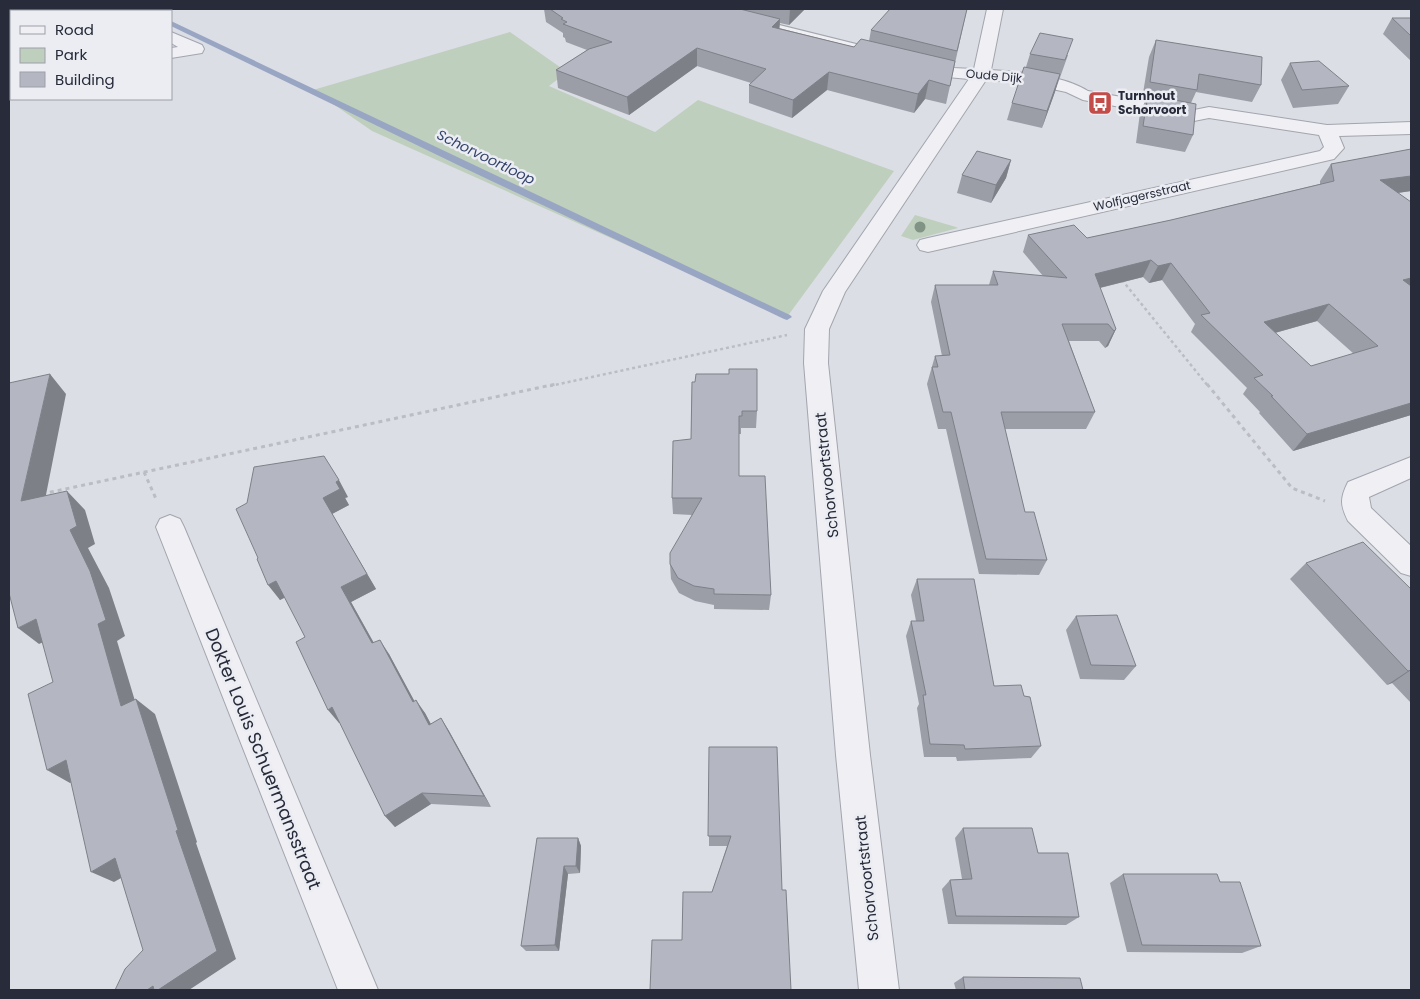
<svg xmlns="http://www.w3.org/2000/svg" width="1420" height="999" font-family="Poppins,sans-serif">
  <rect width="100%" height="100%" fill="#dcdee5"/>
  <path fill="#bfcfbe" d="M 510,32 L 567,72 L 549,86 L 655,132 L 698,100 L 894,171 L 787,317 L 372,131 L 313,90 Z
    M 915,215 L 956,227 L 958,228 L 913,240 L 901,236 Z"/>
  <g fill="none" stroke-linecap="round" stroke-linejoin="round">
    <path fill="#99a6c3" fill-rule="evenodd" d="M 139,9 L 147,9 L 150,11 L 142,11 Z
      M 171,21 L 790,315 L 792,317 L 787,320 L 784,319 L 462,167 L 171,26 Z"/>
    <defs>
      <path id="minor" d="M 109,9 L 128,9 L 130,11 L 111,11 Z
        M 689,9 L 715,9 L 953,68 L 974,69 L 987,9 L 1003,9 L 991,70 C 1020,72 1063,75 1088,91 L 1194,110 L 1209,107 L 1327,125 L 1411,122 L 1411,134 L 1339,136 L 1344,148 L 1334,159 L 928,252 L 920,250 L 917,245 L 920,240 L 928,238 L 1320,151 L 1324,147 L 1319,135 L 1209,118 L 1194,121 L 1083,100 L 1066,92 L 1020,82 L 986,80 L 845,292 L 829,329 L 828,363 L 870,755 L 899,990 L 859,990 L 836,755 L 804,363 L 805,329 L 823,291 L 969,79 L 947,77 L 691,12 Z
        M 171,32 L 202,45 L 204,49 L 202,53 L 171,58 L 171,48 L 178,47 L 171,43 Z
        M 9,67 L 11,67 L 11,77 L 9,77 Z
        M 1411,457 L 1411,478 L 1369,497 L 1371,508 L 1411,546 L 1411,576 L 1401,573 L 1348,521 C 1340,505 1340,498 1348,482 Z
        M 170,515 L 180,519 L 184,527 L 378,990 L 338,990 L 156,527 L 160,519 Z"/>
    </defs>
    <use href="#minor" stroke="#a2a5ae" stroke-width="2"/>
    <path stroke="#bbbcc4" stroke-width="2" stroke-dasharray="2.5 2.5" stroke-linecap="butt" d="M 21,10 L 46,9"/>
    <path stroke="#bbbcc4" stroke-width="2.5" stroke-dasharray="3 3" stroke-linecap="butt" d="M 1122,280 L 1208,386
      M 550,386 L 787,335"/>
    <path stroke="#bbbcc4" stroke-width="3" stroke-dasharray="4 4" stroke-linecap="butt" d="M 1207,384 L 1292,488 L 1325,501
      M 144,472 L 157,501
      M 42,494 L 556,384"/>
    <use href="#minor" fill="#efeff4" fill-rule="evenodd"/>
  </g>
  <circle fill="#809384" cx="920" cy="227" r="5.5"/>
  <path fill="#9b9da7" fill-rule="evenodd" d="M 544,9 L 805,9 L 789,25 L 780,23 L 779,28 L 854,47 L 869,41 L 871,30 L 967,9 L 946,104 L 925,99 L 914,113 L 827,90 L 792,118 L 749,103 L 749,85 L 751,83 L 697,66 L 629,115 L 558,88 L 556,70 L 587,50 L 566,42 L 565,38 L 563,37 L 563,33 L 546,22 Z
    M 1392,18 L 1411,18 L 1411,61 L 1383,34 Z
    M 1156,40 L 1261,85 L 1252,102 L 1196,92 L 1191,103 L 1193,135 L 1185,152 L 1136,143 L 1140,113 L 1146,99 L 1142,99 L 1149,57 Z
    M 1030,54 L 1068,55 L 1042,128 L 1007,120 L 1012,103 L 1026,67 Z
    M 1290,63 L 1349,86 L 1338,104 L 1293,108 L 1281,80 Z
    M 1411,149 L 1411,191 L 1398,193 L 1411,202 L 1411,415 L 1293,451 L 1259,413 L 1260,412 L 1243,394 L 1247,388 L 1191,332 L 1195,324 L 1162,280 L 1149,283 L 1143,277 L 1100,288 L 1116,329 L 1108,346 L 1105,348 L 1099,341 L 1069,341 L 1095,412 L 1086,429 L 1005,429 L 1025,512 L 1047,560 L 1039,575 L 979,574 L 946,429 L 938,429 L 927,384 L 935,356 L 942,356 L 931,302 L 935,285 L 989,285 L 993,271 L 1043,276 L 1023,252 L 1028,235 L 1087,238 L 1171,220 L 1320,184 L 1320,181 L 1331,164 ZM 1317,321 L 1354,354 L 1311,366 L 1275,333 Z
    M 1011,160 L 1006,178 L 991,203 L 957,193 L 962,175 Z
    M 692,382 L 757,411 L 756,428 L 741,428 L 741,434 L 739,434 L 739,476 L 771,595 L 769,610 L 714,609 L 714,605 L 695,601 L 679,593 L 671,579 L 670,564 L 692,515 L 673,514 L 672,498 L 691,439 Z
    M 348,497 L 345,498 L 349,505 L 332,514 L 376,589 L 351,602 L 374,643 L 389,654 L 414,701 L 425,713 L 431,724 L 441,718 L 449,731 L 491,807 L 431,804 L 395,827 L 385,816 L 340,722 L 339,723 L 305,637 L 285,597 L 280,600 L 258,558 Z
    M 1306,563 L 1411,589 L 1411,703 L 1392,683 L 1387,685 L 1290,579 Z
    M 917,579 L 994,686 L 1024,696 L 1041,746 L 1031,758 L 957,761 L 956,757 L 924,757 L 917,708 L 919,704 L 906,636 L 911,621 L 916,621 L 911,595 Z
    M 1076,616 L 1136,666 L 1124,680 L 1080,679 L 1066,630 Z
    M 709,747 L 782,890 L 682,940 L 712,892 L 727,846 L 709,846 Z
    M 963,828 L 1038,853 L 1079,917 L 1066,925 L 948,924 L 942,889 L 950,880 L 962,879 L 955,838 Z
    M 578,838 L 581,846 L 580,873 L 568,874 L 559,951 L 526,951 L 521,946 Z
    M 1123,874 L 1220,882 L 1261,946 L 1242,953 L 1127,952 L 1110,883 Z
    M 963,977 L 1083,990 L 956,990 L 954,983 Z"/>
  <path fill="#7e8088" d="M 9,9 L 27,9 L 23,11 L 11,11 L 11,19 L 9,21 Z
    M 790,9 L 805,9 L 789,25 Z
    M 780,19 L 779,36 L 772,27 Z
    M 697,48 L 697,66 L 629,115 L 627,97 Z
    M 829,72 L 827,90 L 792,118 L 793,100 Z
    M 1060,74 L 1055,92 L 1042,128 L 1047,111 Z
    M 929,80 L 925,99 L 914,113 L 918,94 Z
    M 1011,160 L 1006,178 L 991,203 L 996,185 Z
    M 1411,176 L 1411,191 L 1368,197 L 1380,180 Z
    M 1151,260 L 1143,277 L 1087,291 L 1095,274 Z
    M 1171,263 L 1162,280 L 1149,283 L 1158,266 Z
    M 1411,278 L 1411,291 L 1403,280 Z
    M 1329,304 L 1317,321 L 1253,339 L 1264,322 Z
    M 1116,329 L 1108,346 L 1105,348 L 1114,331 Z
    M 50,374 L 66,394 L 41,520 L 21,501 Z
    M 1411,403 L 1411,415 L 1293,451 L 1307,434 Z
    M 339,480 L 348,497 L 345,498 L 349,505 L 332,514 L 376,589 L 351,602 L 382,658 L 372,643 L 341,587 L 323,498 L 336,482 Z
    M 67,491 L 85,510 L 95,544 L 88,548 L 109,588 L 125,636 L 117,641 L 141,721 L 121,706 L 70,530 Z
    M 276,581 L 288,596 L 280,600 L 268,585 Z
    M 36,619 L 57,636 L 39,644 L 18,628 Z
    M 380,640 L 389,654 L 422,715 L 413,702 Z
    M 1411,670 L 1392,683 L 1387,685 L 1408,671 Z
    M 136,699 L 155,714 L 197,842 L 196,843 L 236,959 L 189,990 L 147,990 L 176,831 Z
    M 416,700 L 425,713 L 438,738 L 429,725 Z
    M 332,707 L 344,720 L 339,723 L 328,710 Z
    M 441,718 L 449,731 L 491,807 L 484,796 Z
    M 66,760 L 88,773 L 70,783 L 47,770 Z
    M 422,793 L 431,804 L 395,827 L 385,816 Z
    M 578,838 L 581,846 L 580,873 L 576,866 Z
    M 115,858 L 137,869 L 114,882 L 91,872 Z
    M 564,866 L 568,874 L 559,951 L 555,945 Z"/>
  <path fill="#b4b7c2" stroke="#7e8088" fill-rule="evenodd" d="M 550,9 L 740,9 L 780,19 L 772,27 L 854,47 L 861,39 L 955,61 L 950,86 L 929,80 L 918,94 L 829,72 L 793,100 L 749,85 L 766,69 L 697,48 L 627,97 L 556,70 L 589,49 L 612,42 L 563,24 L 567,22 L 561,19 L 563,18 Z
    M 890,9 L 967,9 L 957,51 L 871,30 Z
    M 1392,18 L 1411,18 L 1411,36 Z
    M 1040,33 L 1073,39 L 1065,60 L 1030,54 Z
    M 1156,40 L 1262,57 L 1261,85 L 1199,74 L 1197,90 L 1150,82 Z
    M 1319,61 L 1349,86 L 1302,90 L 1290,63 Z
    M 1024,67 L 1060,74 L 1047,111 L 1012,103 Z
    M 1148,95 L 1196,104 L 1193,135 L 1143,126 Z
    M 1411,149 L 1411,176 L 1380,180 L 1411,202 L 1411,278 L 1403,280 L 1411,286 L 1411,403 L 1307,434 L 1271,396 L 1273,396 L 1254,378 L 1263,375 L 1201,315 L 1210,313 L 1171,263 L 1158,266 L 1151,260 L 1095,274 L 1116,329 L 1114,331 L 1108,324 L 1062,324 L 1095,412 L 1001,412 L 1025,512 L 1034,512 L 1047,560 L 986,559 L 951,412 L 943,412 L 932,367 L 938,367 L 935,356 L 950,355 L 935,285 L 998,285 L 993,271 L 1067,278 L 1028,235 L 1074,225 L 1087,238 L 1171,220 L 1334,181 L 1331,164 ZM 1329,304 L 1378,346 L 1311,366 L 1264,322 Z
    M 977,151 L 1011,160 L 996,185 L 962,175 Z
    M 729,369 L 757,369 L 757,411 L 742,411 L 742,416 L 739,416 L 739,476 L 765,476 L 771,595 L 714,594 L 714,589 L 694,586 L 678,578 L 670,564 L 670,553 L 702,498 L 672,498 L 673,441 L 691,439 L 692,382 L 695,382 L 696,374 L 729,374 Z
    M 50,374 L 21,501 L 67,491 L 77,526 L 70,530 L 90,571 L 106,620 L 98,624 L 121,706 L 136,699 L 178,830 L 176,831 L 217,951 L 158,990 L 154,990 L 153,986 L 147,990 L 115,990 L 125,969 L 143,950 L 115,858 L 91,872 L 66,760 L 47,770 L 28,694 L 53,682 L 36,619 L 18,628 L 9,593 L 9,383 Z
    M 324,456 L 339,480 L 336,482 L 340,489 L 323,498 L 367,574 L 341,587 L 372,643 L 380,640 L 413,702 L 416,700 L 429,725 L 441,718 L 484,796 L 422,793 L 385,816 L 332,707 L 328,710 L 296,642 L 305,637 L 276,581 L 268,585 L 257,559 L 258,558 L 236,509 L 247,503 L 254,467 Z
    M 1363,542 L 1411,589 L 1411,670 L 1408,671 L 1306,563 Z
    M 917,579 L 974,579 L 994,686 L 1021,685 L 1024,696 L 1030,697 L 1041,746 L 965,749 L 964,745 L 930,744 L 923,695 L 926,695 L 911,621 L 924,621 Z
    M 1117,615 L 1136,666 L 1091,665 L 1076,616 Z
    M 709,747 L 777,747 L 782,890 L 786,890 L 791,990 L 650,990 L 652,940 L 682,940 L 683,892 L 712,892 L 731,836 L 708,836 Z
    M 963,828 L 1032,828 L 1038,853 L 1068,853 L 1079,917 L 956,916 L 950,880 L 972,879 Z
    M 537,838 L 578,838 L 576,866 L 564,866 L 555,945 L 521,946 Z
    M 1123,874 L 1217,874 L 1220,882 L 1240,882 L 1261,946 L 1142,945 Z
    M 963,977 L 1080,978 L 1083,990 L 965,990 Z"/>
  <defs>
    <symbol id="bus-square" viewBox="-11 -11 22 22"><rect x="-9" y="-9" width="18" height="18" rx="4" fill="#c44c48" stroke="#ebedf3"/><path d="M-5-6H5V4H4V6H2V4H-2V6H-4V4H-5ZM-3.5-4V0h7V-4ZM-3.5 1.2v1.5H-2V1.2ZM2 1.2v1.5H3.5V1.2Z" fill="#fff"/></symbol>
  </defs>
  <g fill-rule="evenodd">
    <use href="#bus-square" x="1086" y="89" width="28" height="28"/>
  </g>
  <g text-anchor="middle" stroke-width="5" stroke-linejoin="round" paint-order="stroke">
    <g font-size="12" fill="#272b3a" stroke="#ebedf3">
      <text transform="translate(994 76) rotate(5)" y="4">Oude Dijk</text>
      <text transform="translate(1142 196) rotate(-13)" y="4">Wolfjagersstraat</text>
    </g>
    <g font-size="12" font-weight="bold" fill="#272b3a" stroke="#ebedf3" text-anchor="start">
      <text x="1118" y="100">Turnhout<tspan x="1118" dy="14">Schorvoort</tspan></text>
    </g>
    <g font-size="14" font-style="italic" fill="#34436b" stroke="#ebedf3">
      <text transform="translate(486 157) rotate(26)" y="5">Schorvoortloop</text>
    </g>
    <g font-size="15" fill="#272b3a" stroke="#ebedf3">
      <text transform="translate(827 475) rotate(-96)" y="5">Schorvoortstraat</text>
      <text transform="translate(867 878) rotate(-96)" y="5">Schorvoortstraat</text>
    </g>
    <g font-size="18" fill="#272b3a" stroke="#ebedf3">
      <text transform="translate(263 759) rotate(68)" y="6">Dokter Louis Schuermansstraat</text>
    </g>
  </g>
  <rect width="1420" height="999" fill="none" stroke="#272b3a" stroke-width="20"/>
  <rect x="10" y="10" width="162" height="90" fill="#ebedf3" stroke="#9d9fa9"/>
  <rect x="20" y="26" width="25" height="8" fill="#efeff4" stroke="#9d9fa9"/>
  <text x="55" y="35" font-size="15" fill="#272b3a">Road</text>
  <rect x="20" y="48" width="25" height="15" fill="#bfcfbe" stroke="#9d9fa9"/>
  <text x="55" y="60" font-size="15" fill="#272b3a">Park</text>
  <rect x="20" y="72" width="25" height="15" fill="#b4b7c2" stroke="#9d9fa9"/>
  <text x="55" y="85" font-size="15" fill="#272b3a">Building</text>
</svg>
